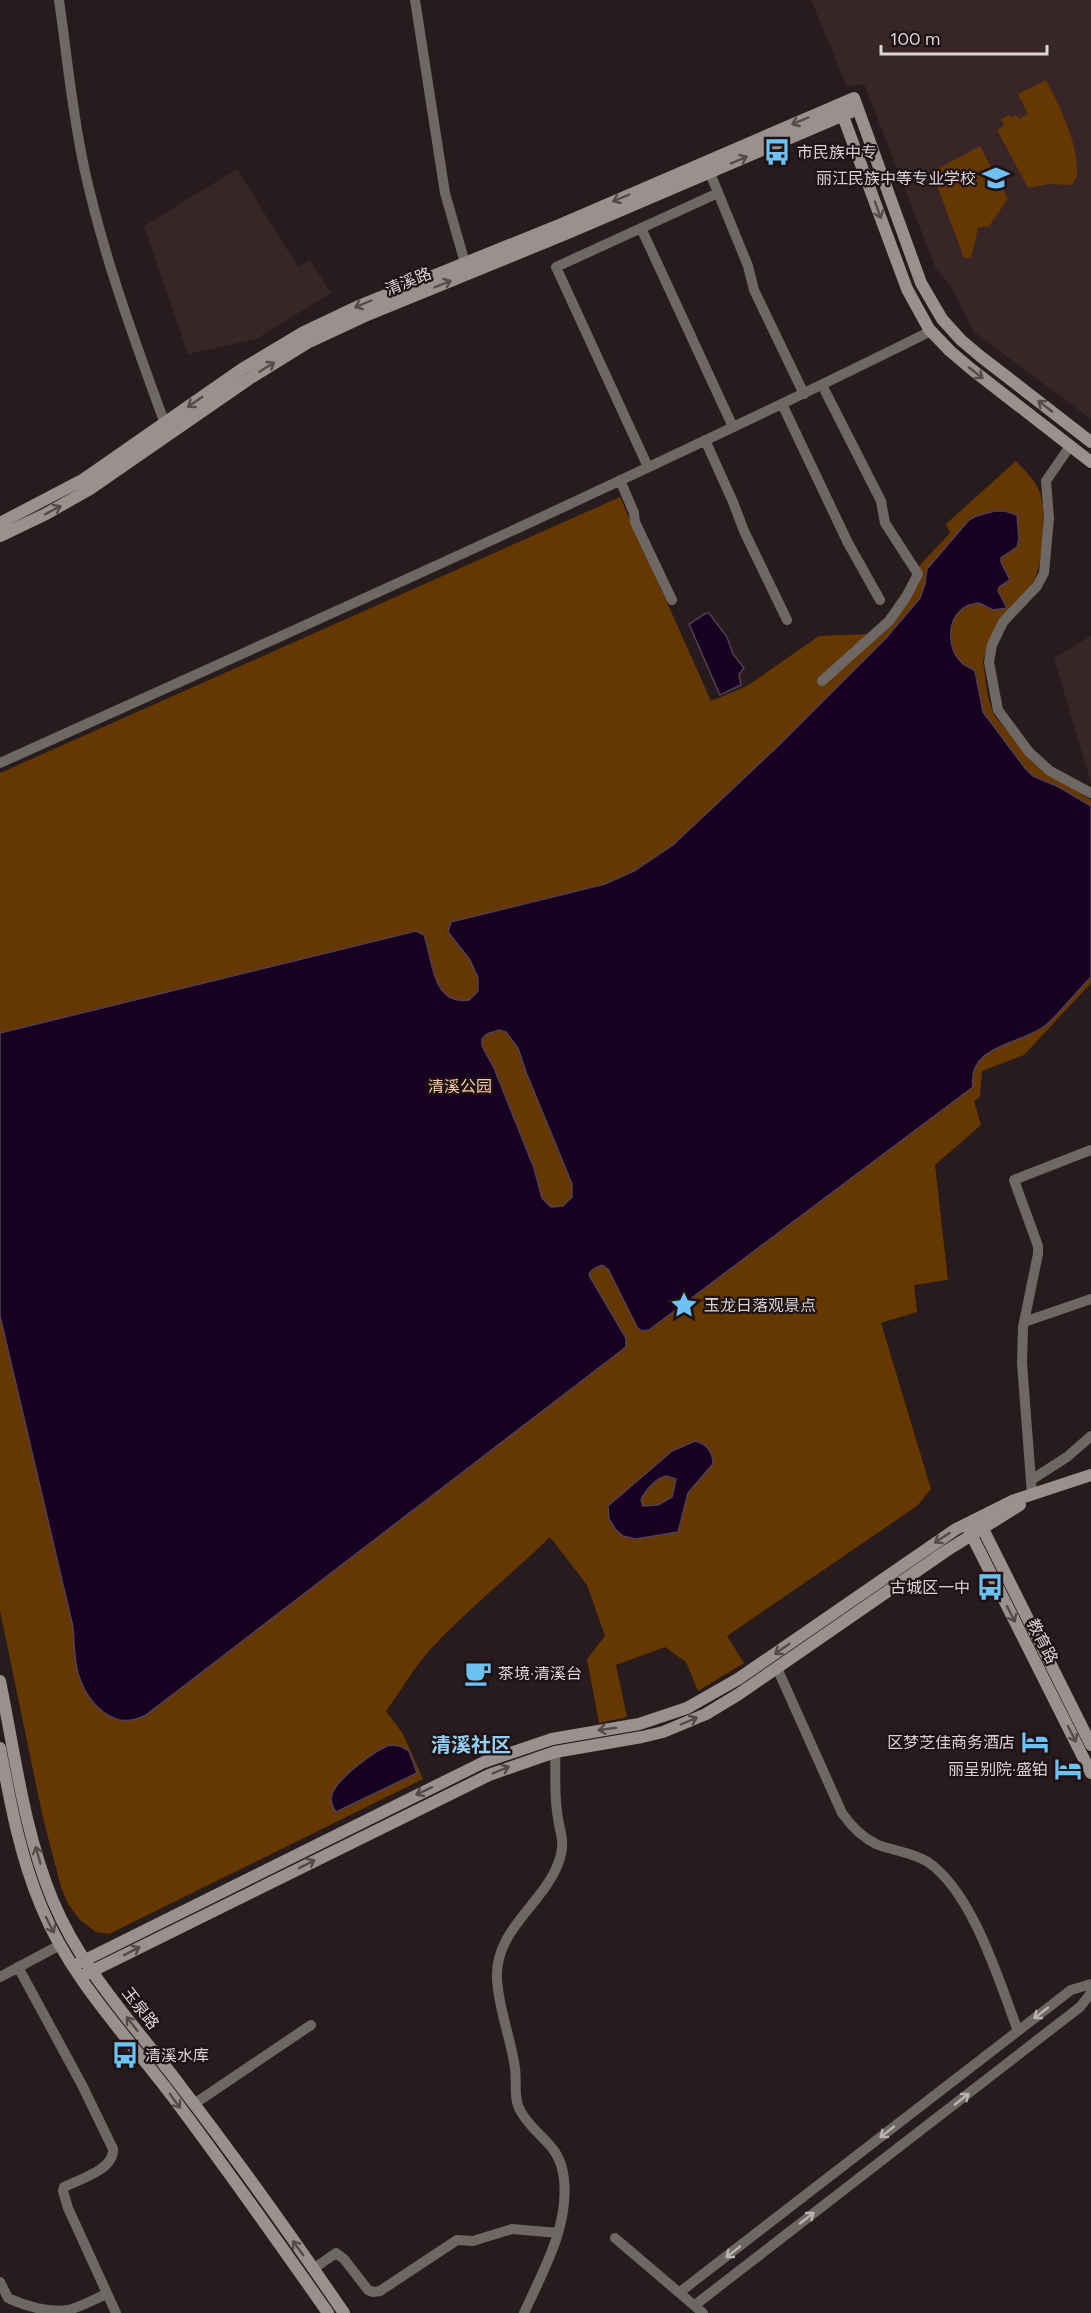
<svg xmlns="http://www.w3.org/2000/svg" width="1091" height="2313" font-family="Figtree,'Noto Sans SC',sans-serif">
  <rect width="100%" height="100%" fill="#281b1d"/>
  <path fill="#382528" d="M 811,0 L 1091,0 L 1091,419 L 974,332 L 951,286 L 936,269 L 864,84 L 847,87 Z
    M 237,169 L 298,267 L 310,260 L 331,293 L 256,339 L 188,354 L 144,226 Z
    M 1091,636 L 1091,783 L 1054,658 Z"/>
  <path fill="#643800" d="M 1046,80 C 1060,107 1079,144 1077,176 L 1072,185 L 1049,184 L 1028,188 L 997,130 L 1004,126 L 1001,119 L 1009,115 L 1011,118 L 1016,115 L 1019,119 L 1028,114 L 1018,94 Z
    M 980,146 L 1008,199 L 989,226 L 978,228 L 971,258 L 964,258 L 932,172 Z
    M 1016,461 C 1023,469 1035,480 1039,490 C 1048,512 1043,557 1035,579 L 986,652 L 983,661 L 988,697 L 994,715 L 1034,763 L 1091,800 L 1091,983 L 1024,1055 L 982,1071 L 980,1097 L 974,1101 L 981,1125 L 935,1165 L 948,1280 L 914,1285 L 917,1312 L 881,1323 L 931,1489 L 917,1506 L 727,1636 L 744,1663 L 698,1691 L 686,1662 L 665,1647 L 616,1665 L 627,1717 L 599,1723 L 587,1659 L 605,1636 L 587,1585 L 550,1537 C 511,1575 467,1610 429,1651 C 413,1669 400,1692 386,1711 L 403,1734 L 423,1779 L 109,1934 L 96,1932 L 80,1920 L 68,1904 L 61,1887 L 43,1818 L 0,1611 L 0,773 L 620,497 L 711,701 L 747,686 L 819,636 L 868,634 L 886,618 L 920,565 L 950,533 L 946,524 Z"/>
  <path fill="#170020" stroke="#523f56" stroke-width="1.5" fill-rule="evenodd" d="M 995,511 L 1005,511 L 1017,515 L 1019,539 L 1017,547 L 1001,558 L 1001,562 L 1010,580 L 999,587 L 998,591 L 1007,608 L 993,610 L 979,603 C 972,604 966,605 961,610 C 946,623 948,650 962,663 C 966,667 971,667 975,671 L 983,712 L 1025,768 L 1033,776 L 1059,787 L 1091,806 L 1091,977 C 1077,991 1060,1013 1046,1025 C 1022,1045 967,1044 973,1087 L 649,1330 L 642,1331 L 637,1327 L 608,1269 L 602,1265 L 593,1269 L 589,1274 L 590,1277 L 626,1338 L 626,1347 L 146,1715 C 114,1733 87,1703 78,1673 C 74,1658 74,1642 73,1627 L 0,1316 L 0,1033 L 416,931 L 424,935 C 433,959 431,1005 469,1000 L 478,991 L 478,978 L 470,960 L 448,932 L 451,922 L 605,884 L 634,871 L 673,845 L 778,746 L 886,638 L 920,598 L 925,584 L 927,569 L 969,520 L 976,516 ZM 499,1030 L 506,1032 L 518,1048 L 526,1072 L 572,1184 L 572,1197 L 563,1206 L 551,1207 L 542,1198 L 534,1168 L 494,1068 L 482,1046 L 482,1039 L 487,1034 Z
    M 706,613 L 709,613 L 727,637 L 733,654 L 744,668 L 739,674 L 741,685 L 720,695 L 689,624 Z
    M 695,1441 C 707,1444 713,1452 713,1464 L 688,1493 L 678,1532 L 636,1539 L 623,1536 L 616,1530 L 609,1519 L 608,1506 L 672,1451 ZM 666,1476 L 676,1479 L 672,1497 L 658,1505 L 643,1506 L 641,1500 C 645,1491 656,1478 666,1476 Z
    M 390,1745 L 400,1746 L 409,1751 L 417,1773 L 336,1812 C 332,1806 330,1800 332,1794 C 337,1779 375,1750 390,1745 Z"/>
  <g fill="none" stroke-linecap="round" stroke-linejoin="round">
    <path stroke="#6d6765" stroke-width="10" d="M 59,0 C 67,56 72,112 84,167 C 103,255 134,339 165,424
      M 415,0 L 445,193 L 465,263
      M 710,173 L 748,266 L 754,290 L 804,394
      M 641,228 L 733,427
      M 822,385 L 881,501 L 885,523 L 918,574 L 906,597 L 889,621 L 822,681
      M 782,404 L 848,543 L 880,600
      M 705,440 L 733,502 L 744,531 L 787,620
      M 1070,446 L 1046,481 L 1049,518 L 1044,573 L 1037,586 L 1003,622 L 992,645 L 989,662 L 998,710 L 1029,752 L 1050,771 L 1091,793
      M 648,467 L 556,267 L 718,193
      M 620,480 L 634,513 L 635,522 L 672,600
      M 0,763 C 312,622 625,483 931,331
      M 1024,1322 L 1091,1299
      M 1031,1480 L 1067,1457 L 1091,1436
      M 1032,1494 L 1022,1363 L 1023,1327 L 1038,1254 L 1038,1246 L 1014,1180 L 1091,1150
      M 777,1668 L 842,1813 C 851,1826 862,1837 876,1844 C 893,1851 912,1852 928,1862 C 973,1893 999,1981 1018,2031
      M 18,1967 L 82,2085 L 113,2149 C 114,2170 80,2179 64,2187 L 63,2191 L 68,2208 L 116,2313
      M 0,1977 L 60,1945
      M 194,2104 L 311,2025
      M 615,2238 L 703,2313
      M 313,2269 L 336,2253 L 344,2259 L 368,2290 L 373,2292 L 380,2291 L 457,2240 L 473,2241 L 512,2229 L 558,2233
      M 0,2282 L 8,2298 C 25,2306 49,2313 68,2310 C 81,2307 94,2299 107,2294
      M 680,2292 L 1071,1990 L 1091,1984
      M 695,2305 L 1080,2007 L 1091,1993
      M 524,2313 C 543,2271 569,2227 564,2179 C 560,2143 538,2140 521,2112 C 513,2099 517,2082 515,2068 C 511,2038 498,2008 497,1978 C 495,1930 542,1905 558,1864 C 567,1840 559,1833 557,1811 C 554,1792 556,1771 555,1752"/>
    <path stroke="#9a908d" stroke-width="12" d="M 840,108 L 907,289 L 929,329 L 950,351 L 970,368 L 1091,462
      M 0,523 L 84,479 L 242,369 L 304,332 L 361,305 L 564,223 L 854,98 L 921,283 L 942,319 L 961,340 L 980,356 L 1091,442
      M 0,536 L 46,514 L 90,489 L 249,379 L 309,342 L 365,316 L 568,233 L 858,109
      M 979,1521 L 1091,1745
      M 969,1530 L 1091,1773
      M 0,1681 C 15,1754 24,1832 53,1901 C 82,1971 137,2028 182,2088 C 238,2161 292,2237 344,2313
      M 0,1748 C 10,1802 20,1856 41,1906 C 70,1978 126,2035 172,2096 C 225,2167 277,2240 328,2313
      M 73,1966 L 484,1762 L 552,1739 L 639,1724 L 687,1708 L 738,1679 L 956,1529 L 1012,1501 L 1091,1475
      M 80,1977 L 489,1775 L 555,1752 L 642,1737 L 663,1732 L 706,1714 L 739,1694 L 946,1551 L 1020,1505"/>
  </g>
  <defs><path id="oneway-shaft" d="M-6 0H5M1.5-3L5.5 0L1.5 3" fill="none" stroke-width="1.6" stroke-linecap="round" stroke-linejoin="round" transform="scale(1.5)"/></defs>
  <g stroke="#564b4a">
    <use href="#oneway-shaft" transform="translate(800 121) rotate(157)"/>
    <use href="#oneway-shaft" transform="translate(739 160) rotate(-23)"/>
    <use href="#oneway-shaft" transform="translate(621 198) rotate(157)"/>
    <use href="#oneway-shaft" transform="translate(878 210) rotate(70)"/>
    <use href="#oneway-shaft" transform="translate(443 284) rotate(-22)"/>
    <use href="#oneway-shaft" transform="translate(363 304) rotate(157)"/>
    <use href="#oneway-shaft" transform="translate(267 367) rotate(-32)"/>
    <use href="#oneway-shaft" transform="translate(976 373) rotate(38)"/>
    <use href="#oneway-shaft" transform="translate(195 402) rotate(145)"/>
    <use href="#oneway-shaft" transform="translate(1045 406) rotate(-142)"/>
    <use href="#oneway-shaft" transform="translate(53 510) rotate(-28)"/>
    <use href="#oneway-shaft" transform="translate(942 1538) rotate(147)"/>
    <use href="#oneway-shaft" transform="translate(1011 1614) rotate(63)"/>
    <use href="#oneway-shaft" transform="translate(782 1649) rotate(145)"/>
    <use href="#oneway-shaft" transform="translate(689 1721) rotate(-23)"/>
    <use href="#oneway-shaft" transform="translate(607 1729) rotate(172)"/>
    <use href="#oneway-shaft" transform="translate(1072 1734) rotate(63)"/>
    <use href="#oneway-shaft" transform="translate(501 1770) rotate(-23)"/>
    <use href="#oneway-shaft" transform="translate(424 1791) rotate(155)"/>
    <use href="#oneway-shaft" transform="translate(38 1855) rotate(-106)"/>
    <use href="#oneway-shaft" transform="translate(307 1864) rotate(-27)"/>
    <use href="#oneway-shaft" transform="translate(50 1925) rotate(63)"/>
    <use href="#oneway-shaft" transform="translate(132 1951) rotate(-27)"/>
    <use href="#oneway-shaft" transform="translate(132 2024) rotate(-128)"/>
    <use href="#oneway-shaft" transform="translate(175 2101) rotate(54)"/>
    <use href="#oneway-shaft" transform="translate(298 2248) rotate(-126)"/>
  </g>
  <g stroke="#bab3b3">
    <use href="#oneway-shaft" transform="translate(1041 2013) rotate(142)"/>
    <use href="#oneway-shaft" transform="translate(962 2099) rotate(-38)"/>
    <use href="#oneway-shaft" transform="translate(887 2132) rotate(142)"/>
    <use href="#oneway-shaft" transform="translate(807 2218) rotate(-38)"/>
    <use href="#oneway-shaft" transform="translate(733 2252) rotate(142)"/>
  </g>
  <defs>
    <symbol id="bus-bare" viewBox="-9 -9 18 18"><path d="M-5-6H5V4H4V6H2V4H-2V6H-4V4H-5ZM-3.5-4V0h7V-4ZM-3.5 1.2v1.5H-2V1.2ZM2 1.2v1.5H3.5V1.2Z" fill="#6ec2f3" stroke="#1e1214" stroke-width="2.5" paint-order="stroke"/></symbol>
    <symbol id="school-bare" viewBox="-9 -9 18 18"><path d="M0-5L7-2L0 1L-7-2ZM-4 1L0 2.5L4 1V4Q0 6-4 4Z" fill="#6ec2f3" stroke="#1e1214" stroke-width="2.5" paint-order="stroke"/></symbol>
    <symbol id="sight-bare" viewBox="-9 -9 18 18"><path d="M0-6L1.8-2.2L6-1.7L2.9 1.2L3.7 5.4L0 3.3L-3.7 5.4L-2.9 1.2L-6-1.7L-1.8-2.2Z" fill="#6ec2f3" stroke="#1e1214" stroke-width="2.5" paint-order="stroke"/></symbol>
    <symbol id="cafe-bare" viewBox="-9 -9 18 18"><path d="M-5.5-4.5H6V0H3Q3 3.5 0 3.5H-2.5Q-5.5 3.5-5.5 0ZM3-3.2v2h1.7v-2ZM-6 4.5H4V6H-6Z" fill="#6ec2f3" stroke="#1e1214" stroke-width="2.5" paint-order="stroke"/></symbol>
    <symbol id="hotel-bare" viewBox="-9 -9 18 18"><path d="M-6-4.5h1.5V1H6V5H4.5V3h-9V5H-6ZM-4 0a1.8 1.8 0 1 1 3.6 0ZM.5 0V-2.5h3Q6-2.5 6 0Z" fill="#6ec2f3" stroke="#1e1214" stroke-width="2.5" paint-order="stroke"/></symbol>
  </defs>
  <g fill-rule="evenodd">
    <use href="#bus-bare" x="758" y="133" width="38" height="38"/>
    <use href="#school-bare" x="977" y="159" width="38" height="38"/>
    <use href="#sight-bare" x="665" y="1286" width="38" height="38"/>
    <use href="#bus-bare" x="971" y="1568" width="38" height="38"/>
    <use href="#cafe-bare" x="459" y="1654" width="38" height="38"/>
    <use href="#hotel-bare" x="1016" y="1723" width="38" height="38"/>
    <use href="#hotel-bare" x="1049" y="1750" width="38" height="38"/>
    <use href="#bus-bare" x="106" y="2036" width="38" height="38"/>
  </g>
  <g text-anchor="middle" stroke-width="4.5" stroke-linejoin="round" paint-order="stroke">
    <g font-size="16" fill="#dbd3d4" stroke="#1e1214" text-anchor="start">
      <text x="797" y="158">市民族中专</text>
      <text x="976" y="184" text-anchor="end">丽江民族中等专业学校</text>
      <text x="704" y="1311">玉龙日落观景点</text>
      <text x="970" y="1593" text-anchor="end">古城区一中</text>
      <text x="498" y="1679">茶境·清溪台</text>
      <text x="1015" y="1748" text-anchor="end">区梦芝佳商务酒店</text>
      <text x="1048" y="1775" text-anchor="end">丽呈别院·盛铂</text>
      <text x="145" y="2061">清溪水库</text>
    </g>
    <g font-size="16" fill="#dbd3d4" stroke="#1e1214">
      <text transform="translate(408 281) rotate(-22)" y="6">清溪路</text>
      <text transform="translate(1043 1641) rotate(63)" y="6">教育路</text>
      <text transform="translate(141 2008) rotate(52)" y="6">玉泉路</text>
    </g>
    <g font-size="16" fill="#f9caa0" stroke="#1e1214">
      <text x="460" y="1092">清溪公园</text>
    </g>
    <g font-size="20" font-weight="bold" fill="#94d0f5" stroke="#1e1214">
      <text x="471" y="1752">清溪社区</text>
    </g>
  </g>
  <path d="M881 45v9h166v-9" fill="none" stroke="#dbd3d4" stroke-width="3"/>
  <text x="890" y="45" font-size="18" fill="#dbd3d4" stroke="#1e1214" stroke-width="4.5" paint-order="stroke">100 m</text>
</svg>
